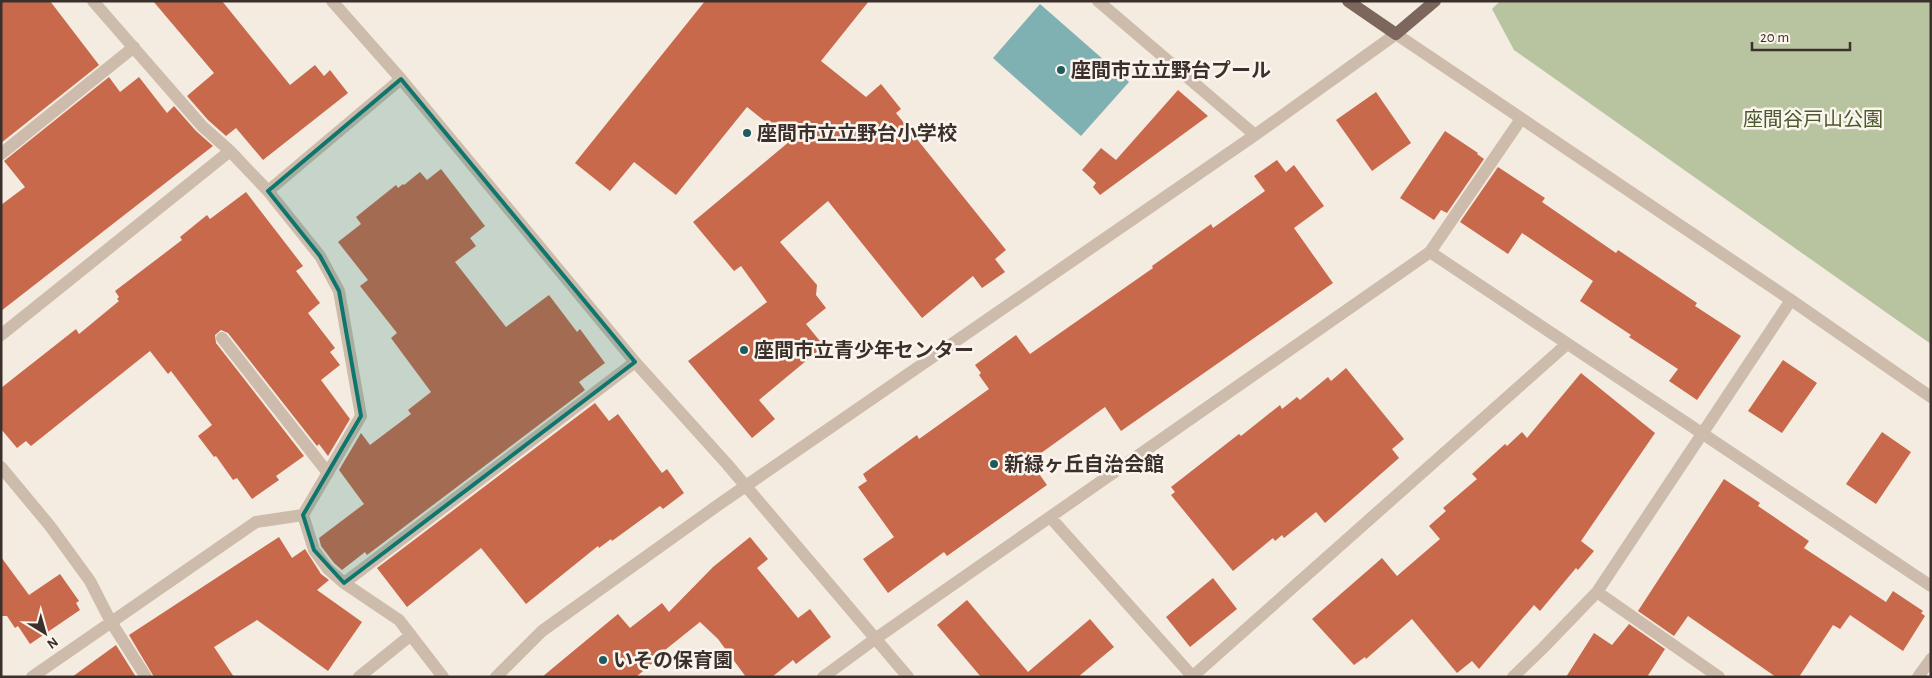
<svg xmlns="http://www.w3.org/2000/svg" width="1932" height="678" font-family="'Alegreya Sans','Noto Sans JP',sans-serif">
  <rect width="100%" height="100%" fill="#f4ebe1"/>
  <path fill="#b8c4a0" d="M 1500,1 L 1931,1 L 1931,344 L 1514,50 L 1492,9 Z"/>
  <path fill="#7fb0b2" d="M 1040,4 L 1129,82 L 1081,136 L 993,58 Z"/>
  <path fill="#c8694b" d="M 1,1 L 50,1 L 99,65 L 1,143 Z
    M 153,1 L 222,1 L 290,85 L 315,65 L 324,76 L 330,70 L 348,93 L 263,160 L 236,128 L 226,136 L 208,120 L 187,96 L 214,73 Z
    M 705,1 L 869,1 L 821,61 L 866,97 L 881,84 L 901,109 L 896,113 L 1006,250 L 995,259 L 1005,272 L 982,288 L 973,276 L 922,318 L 828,201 L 780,242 L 817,285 L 816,295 L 826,308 L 806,324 L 824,346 L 759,400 L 775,419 L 752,438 L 688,361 L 767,302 L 741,266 L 734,271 L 693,222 L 790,141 L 747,107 L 676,195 L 634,162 L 610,191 L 575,163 Z
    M 109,77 L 120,92 L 139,77 L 167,113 L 174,106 L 196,131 L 213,146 L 1,311 L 1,205 L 25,187 L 4,161 Z
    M 1178,90 L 1208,116 L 1100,195 L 1093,187 L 1096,183 L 1082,170 L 1101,148 L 1116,160 Z
    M 1376,92 L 1411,143 L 1372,171 L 1336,120 Z
    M 1445,131 L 1478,153 L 1477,154 L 1484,159 L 1447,213 L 1441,210 L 1434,220 L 1400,198 Z
    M 1277,160 L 1286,172 L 1294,165 L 1324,206 L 1294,228 L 1333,283 L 1121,431 L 1105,407 L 1030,461 L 1047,485 L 947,556 L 944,552 L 888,593 L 863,559 L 894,537 L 858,487 L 867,481 L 863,474 L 917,435 L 919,439 L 989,389 L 979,375 L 981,373 L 975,365 L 1016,335 L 1030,354 L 1153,268 L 1152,266 L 1211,224 L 1213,228 L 1265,191 L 1254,176 Z
    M 1498,167 L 1545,198 L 1542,202 L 1616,253 L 1618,250 L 1697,303 L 1695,306 L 1741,336 L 1697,400 L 1669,381 L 1678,369 L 1629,337 L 1631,335 L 1580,301 L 1593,281 L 1522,233 L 1508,254 L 1460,222 Z
    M 441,169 L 485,226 L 470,238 L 476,246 L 455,262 L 506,327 L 549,295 L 577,332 L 580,329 L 605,363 L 579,382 L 585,390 L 367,555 L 365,552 L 342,570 L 334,563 L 321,546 L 319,538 L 364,504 L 339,470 L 361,433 L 370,445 L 411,414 L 408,410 L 431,392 L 391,338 L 397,333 L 360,286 L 368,280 L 338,242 L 361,224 L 356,217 L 396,185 L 398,188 L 403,184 L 404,185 L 420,172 L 427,180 Z
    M 246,192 L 303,266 L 296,271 L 320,303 L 308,313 L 335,348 L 330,352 L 340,365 L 321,380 L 350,419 L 328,456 L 319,444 L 317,446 L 228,333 L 221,330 L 215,335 L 216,343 L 304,456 L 276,476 L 279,480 L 252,499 L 237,478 L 233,480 L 216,456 L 214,457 L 198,436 L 212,425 L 171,371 L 168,374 L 150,351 L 31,446 L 26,441 L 17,448 L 1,429 L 1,388 L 76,329 L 79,334 L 119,301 L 117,299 L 119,297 L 115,291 L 182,240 L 180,237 L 207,215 L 210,219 Z
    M 1783,360 L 1817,383 L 1782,433 L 1748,411 Z
    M 1346,368 L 1404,439 L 1392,449 L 1399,458 L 1325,523 L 1316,512 L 1284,538 L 1282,535 L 1275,541 L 1273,538 L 1233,571 L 1171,495 L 1175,492 L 1171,487 L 1239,434 L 1241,436 L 1280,405 L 1282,409 L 1297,397 L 1300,400 L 1328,377 L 1331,381 Z
    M 1581,373 L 1655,433 L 1581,541 L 1594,551 L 1578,570 L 1576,568 L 1540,611 L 1534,605 L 1479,669 L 1472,661 L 1457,673 L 1412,619 L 1366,659 L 1365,657 L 1354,665 L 1312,619 L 1382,558 L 1397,576 L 1440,539 L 1429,526 L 1446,511 L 1443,508 L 1477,479 L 1472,474 L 1505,444 L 1507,446 L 1522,432 L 1527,438 Z
    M 595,403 L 609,421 L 618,414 L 662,473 L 667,469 L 684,493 L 663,509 L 660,506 L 612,541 L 611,539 L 599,548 L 598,546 L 526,604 L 481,548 L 407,607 L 377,568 Z
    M 1882,432 L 1911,452 L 1876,504 L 1846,484 Z
    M 1724,479 L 1760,503 L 1758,506 L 1809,541 L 1804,548 L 1886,602 L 1893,591 L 1923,611 L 1921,613 L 1925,616 L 1903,651 L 1850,615 L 1840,629 L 1833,625 L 1799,677 L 1776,677 L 1688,616 L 1674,636 L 1638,611 Z
    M 279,537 L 292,558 L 305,549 L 321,574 L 329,580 L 317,590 L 362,622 L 328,671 L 257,620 L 214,647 L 234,677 L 154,677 L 129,635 Z
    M 750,537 L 768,559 L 757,568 L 798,618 L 810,609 L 831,637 L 796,664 L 793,660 L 772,677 L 746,677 L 718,639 L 700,622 L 655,658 L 656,660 L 636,677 L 542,677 L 618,614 L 630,628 L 662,603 L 669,612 L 713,567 Z
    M 1,557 L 29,595 L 60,574 L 79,601 L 76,603 L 80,610 L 30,644 L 18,626 L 15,628 L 7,616 L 1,616 Z
    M 1213,578 L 1237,609 L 1190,647 L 1166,617 Z
    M 967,600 L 1028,672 L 1090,619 L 1114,647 L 1078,677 L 981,677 L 937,625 Z
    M 1629,624 L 1665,649 L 1647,677 L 1566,677 L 1594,633 L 1612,645 Z
    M 116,645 L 136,677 L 72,677 Z"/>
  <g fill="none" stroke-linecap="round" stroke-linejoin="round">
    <path stroke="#cdbbac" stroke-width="12" d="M 93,1 L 202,126 L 230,151 L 268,191 L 320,256 L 339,291 L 361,416 L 303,515 L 314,550 L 328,569 L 344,583 L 399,620 L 443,677
      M 332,1 L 401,79 L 635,362 L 727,464 L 908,677
      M 1098,1 L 1255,135
      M 1,154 L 134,47
      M 268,191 L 401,79
      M 1430,252 L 1931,586
      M 1,335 L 230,151
      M 222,338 L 328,473
      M 1,467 L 50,526 L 90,581 L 111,622 L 146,677
      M 1050,517 L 1193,677
      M 344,583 L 635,362
      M 1597,592 L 1719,677
      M 32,677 L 256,522 L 303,515
      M 359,677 L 411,635
      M 496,677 L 542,631 L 721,503 L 1255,135 L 1396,34 L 1791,300 L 1931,397
      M 823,677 L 875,639 L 1430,252 L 1521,119
      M 1192,677 L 1567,344
      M 1513,677 L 1542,649 L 1597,592 L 1791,300
      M 1918,677 L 1931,659"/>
    <path stroke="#7d675c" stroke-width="12" d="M 1348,1 L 1396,34 L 1435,1"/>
  </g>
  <path fill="#0f766e" fill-opacity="0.2" stroke="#0f766e" stroke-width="4" stroke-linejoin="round" d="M 401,79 L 635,362 L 344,583 L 314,550 L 303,515 L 361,416 L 339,291 L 320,256 L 268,191 Z"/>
  <g fill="#1f5a5e" stroke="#fbf5ee" stroke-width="2">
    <circle cx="1061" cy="70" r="5"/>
    <circle cx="747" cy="133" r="5"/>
    <circle cx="744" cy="350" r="5"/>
    <circle cx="994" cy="464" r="5"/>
    <circle cx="603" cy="660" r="5"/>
  </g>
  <g text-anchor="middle" stroke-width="5" stroke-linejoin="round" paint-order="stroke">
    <g font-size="20" font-weight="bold" fill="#3b302b" stroke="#fbf5ee" text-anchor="start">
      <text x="1071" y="77">座間市立立野台プール</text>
      <text x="757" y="140">座間市立立野台小学校</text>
      <text x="754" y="357">座間市立青少年センター</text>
      <text x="1004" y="471">新緑ヶ丘自治会館</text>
      <text x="613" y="667">いその保育園</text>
    </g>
    <g font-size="20" fill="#4a5a2e" stroke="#fbf5ee">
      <text x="1813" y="126">座間谷戸山公園</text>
    </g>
  </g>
  <rect width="1932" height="678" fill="none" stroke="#3b302b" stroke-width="5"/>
  <g transform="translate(45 633) rotate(143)" stroke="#fbf5ee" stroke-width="4" paint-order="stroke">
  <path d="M0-4L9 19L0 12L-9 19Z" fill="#3b302b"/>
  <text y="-8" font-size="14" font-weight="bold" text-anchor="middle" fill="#3b302b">N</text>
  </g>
  <path d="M1752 42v8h98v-8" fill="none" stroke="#3b302b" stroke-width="2.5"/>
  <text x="1760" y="42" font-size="15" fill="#3b302b" stroke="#fbf5ee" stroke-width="4" paint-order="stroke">20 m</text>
</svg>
